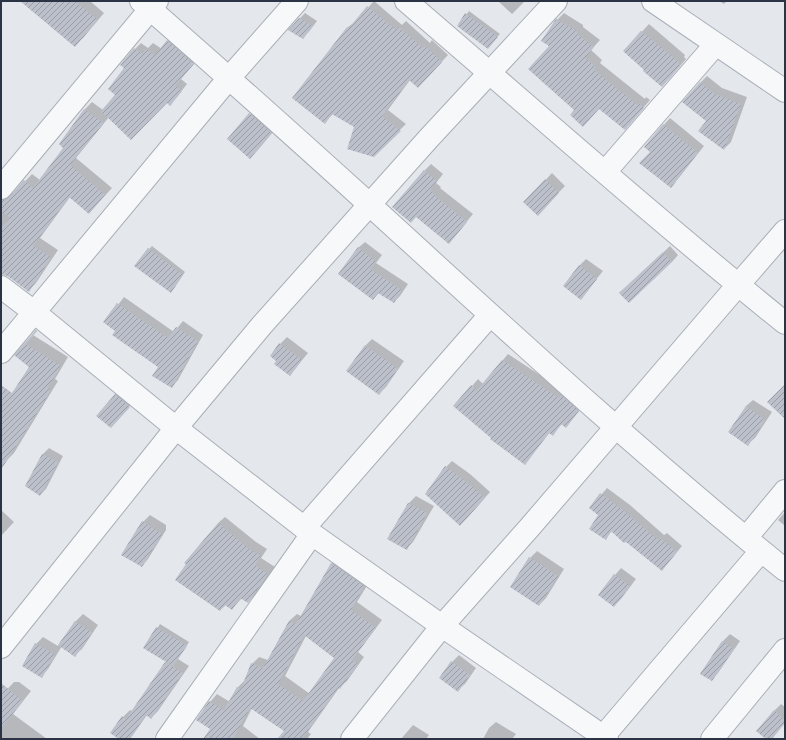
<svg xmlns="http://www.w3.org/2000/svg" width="786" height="740" font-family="Mulish,sans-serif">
  <defs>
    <pattern id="building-hatch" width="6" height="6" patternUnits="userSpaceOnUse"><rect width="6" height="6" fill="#bbc0ca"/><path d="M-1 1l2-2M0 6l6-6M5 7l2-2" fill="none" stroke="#989da6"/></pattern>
  </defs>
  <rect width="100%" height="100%" fill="#e4e7ec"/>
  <path fill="#0003" fill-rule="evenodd" d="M 22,1 L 90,1 L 104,13 L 82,39 Z
    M 374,1 L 402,25 L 406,21 L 430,43 L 432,40 L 448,55 L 424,81 L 410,80 L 388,110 L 406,124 L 373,156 L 355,126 L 333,114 L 325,122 L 294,97 L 348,27 L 355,22 Z
    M 498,1 L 525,1 L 512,14 Z
    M 719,1 L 727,1 L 724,4 Z
    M 469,11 L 500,34 L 487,47 L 458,26 Z
    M 305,13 L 317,21 L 308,33 L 290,29 Z
    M 564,13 L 583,25 L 583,27 L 600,40 L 591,50 L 602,60 L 600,63 L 645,99 L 646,97 L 650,100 L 631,122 L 599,108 L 576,110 L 550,46 L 542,41 L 557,20 Z
    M 649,24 L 685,55 L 684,57 L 686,59 L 669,79 L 645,70 L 624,51 Z
    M 174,35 L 199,57 L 181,79 L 187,84 L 176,98 L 167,102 L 109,117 L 76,158 L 112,188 L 89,213 L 70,197 L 40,238 L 58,250 L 36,283 L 29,290 L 9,276 L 1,274 L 1,200 L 8,193 L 14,193 L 32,174 L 40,180 L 65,148 L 60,144 L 85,109 L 92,102 L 103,110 L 116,94 L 126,68 L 135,49 L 141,43 L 148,48 L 153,43 L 162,49 Z
    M 707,76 L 722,88 L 747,97 L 731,142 L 724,149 L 707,121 L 700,83 Z
    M 257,107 L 278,126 L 257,151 L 228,139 Z
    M 670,118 L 704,146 L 677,180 L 645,146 Z
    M 431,164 L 443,174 L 436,183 L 441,187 L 440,188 L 473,214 L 449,243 L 416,216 L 424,171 Z
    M 552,173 L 565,186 L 538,214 L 525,202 Z
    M 365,242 L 382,255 L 376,263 L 408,284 L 400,296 L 394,302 L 379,293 L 373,299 L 358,248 Z
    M 152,246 L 185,272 L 174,288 L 149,249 Z
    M 670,246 L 678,255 L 672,262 L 628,286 Z
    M 586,259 L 603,271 L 581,298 L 579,266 Z
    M 124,297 L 174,332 L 183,321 L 203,335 L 178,380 L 172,387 L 159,367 L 105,322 Z
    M 44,323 L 33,335 L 68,357 L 55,379 L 58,381 L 14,453 L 1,466 L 1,431 L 30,367 L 16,355 Z
    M 287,337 L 308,353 L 290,375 L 278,361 L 280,344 Z
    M 372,339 L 404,361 L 386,387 L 379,394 L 365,346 Z
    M 508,354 L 584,404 L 566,427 L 562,424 L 553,434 L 550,432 L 525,464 L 455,406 L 478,379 L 483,384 Z
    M 122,388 L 136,399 L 111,427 L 115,395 Z
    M 753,400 L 772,412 L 755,438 L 748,444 L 746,406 Z
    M 49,448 L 63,456 L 46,489 L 40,495 L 26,485 L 43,454 Z
    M 452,461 L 470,474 L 490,492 L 466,519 L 446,467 Z
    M 607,488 L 630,505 L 664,535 L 667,533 L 682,546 L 662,570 L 626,540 L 612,531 L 606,538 L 599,515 L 590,508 Z
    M 416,496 L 434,506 L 413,542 L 406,549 L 389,539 L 409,503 Z
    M 1,510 L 14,522 L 1,536 Z
    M 785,512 L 785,526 L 778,520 Z
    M 150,515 L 166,525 L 166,530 L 148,559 L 142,566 L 143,522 Z
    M 225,517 L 256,542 L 267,549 L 261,558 L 275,567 L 255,595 L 248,602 L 242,598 L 232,609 L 226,605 L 220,610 L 218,523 Z
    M 537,551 L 564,569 L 546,598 L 539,605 L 530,558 Z
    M 339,556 L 371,579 L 357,602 L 382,620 L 358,652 L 364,657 L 347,681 L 339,688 L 308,732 L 311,734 L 307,739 L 279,739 L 286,731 L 252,708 L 243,726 L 260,739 L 206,739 L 212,729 L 197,719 L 210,702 L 217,694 L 230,702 L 238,687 L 245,680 L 252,664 L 259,657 L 268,660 L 289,621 L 297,614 L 301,616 L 332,563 ZM 306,636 L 336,658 L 310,694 L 285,676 Z
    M 621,568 L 636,579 L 621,599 L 614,606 L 615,575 Z
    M 83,614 L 98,625 L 82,649 L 75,655 L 62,646 L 48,669 L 42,676 L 36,644 L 43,637 L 58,646 L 76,621 Z
    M 160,624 L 189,642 L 178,659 L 189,666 L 158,711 L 151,718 L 147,715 L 130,739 L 121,739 L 123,717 L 130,710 L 132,711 L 167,661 L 145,648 Z
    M 730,634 L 740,641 L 718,673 L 712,680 L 701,673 L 723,641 Z
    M 459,655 L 476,668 L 465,684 L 458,690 L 452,662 Z
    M 14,682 L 19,682 L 31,691 L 13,714 L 47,739 L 1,739 L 1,696 Z
    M 781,704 L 785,707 L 785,723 L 771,739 L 767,739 L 774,711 Z
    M 496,722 L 516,734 L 512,739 L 483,739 L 489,728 Z
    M 413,725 L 429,735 L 426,739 L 401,739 Z"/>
  <path fill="url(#building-hatch)" fill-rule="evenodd" d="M 20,1 L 75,1 L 98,20 L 75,47 Z
    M 367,6 L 396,30 L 399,27 L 423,48 L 425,46 L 442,62 L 418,88 L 409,80 L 382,116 L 401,131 L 374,157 L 347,149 L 354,127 L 332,114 L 325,124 L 292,98 L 347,27 L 349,28 Z
    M 465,13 L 498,37 L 488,49 L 457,26 Z
    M 299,18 L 313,26 L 303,39 L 288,30 Z
    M 556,19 L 578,32 L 577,34 L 594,47 L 585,58 L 596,67 L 594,70 L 637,105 L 639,103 L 644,108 L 625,130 L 599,109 L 583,127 L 570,115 L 574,110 L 528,69 L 549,46 L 541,41 Z
    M 641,31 L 679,62 L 678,64 L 680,66 L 662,87 L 643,71 L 644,70 L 623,51 Z
    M 167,40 L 194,64 L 175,86 L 182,91 L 170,106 L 167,103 L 131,140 L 101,111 L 115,95 L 108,89 L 124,68 L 120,65 L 134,48 L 142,54 L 146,49 L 155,55 Z
    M 700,82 L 715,94 L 741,104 L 724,150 L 698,131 L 706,121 L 682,102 Z
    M 84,109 L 104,123 L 70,165 L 105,195 L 89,214 L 69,197 L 33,246 L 51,257 L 29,292 L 9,277 L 1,273 L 1,228 L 10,218 L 1,211 L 1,200 L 6,200 L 10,196 L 24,180 L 33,188 L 63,148 L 59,144 Z
    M 249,113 L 272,133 L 250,159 L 227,139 Z
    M 663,124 L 698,153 L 671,188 L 639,163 L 650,152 L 644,147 Z
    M 424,170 L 437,181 L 430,190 L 435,195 L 434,195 L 467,222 L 449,244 L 416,217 L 411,223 L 392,207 Z
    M 545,179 L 559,193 L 538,216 L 523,202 Z
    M 358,247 L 376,262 L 370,269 L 402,290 L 394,303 L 378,293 L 373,300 L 338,274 Z
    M 148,248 L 183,275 L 171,293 L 134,266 Z
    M 663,252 L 672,262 L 629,303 L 619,293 Z
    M 579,265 L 597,279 L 581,300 L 563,286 Z
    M 117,303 L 168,338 L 176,327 L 198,341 L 172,388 L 152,376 L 158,367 L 112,335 L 115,331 L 103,322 Z
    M 36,330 L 37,331 L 26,344 L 61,366 L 48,387 L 51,390 L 1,470 L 1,385 L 12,393 L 29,367 L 14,355 Z
    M 279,343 L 302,360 L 290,376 L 274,364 L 276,361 L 270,356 Z
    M 365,345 L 398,369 L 379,395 L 346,371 Z
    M 502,360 L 559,398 L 561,395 L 579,411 L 566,428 L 561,424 L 553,436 L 549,433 L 525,465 L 490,439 L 491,438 L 453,406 L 471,385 L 477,390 Z
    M 785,384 L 785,419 L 767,402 Z
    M 115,394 L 130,407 L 111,428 L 96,416 Z
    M 746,406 L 765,420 L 748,446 L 728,432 Z
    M 42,454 L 58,462 L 40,496 L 25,486 Z
    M 445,466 L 464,480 L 485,498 L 460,526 L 425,494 Z
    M 600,493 L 624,511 L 658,540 L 660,538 L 677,552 L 662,571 L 626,542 L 624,543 L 611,531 L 606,540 L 589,529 L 598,515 L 589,508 Z
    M 408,503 L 427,513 L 407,550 L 387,539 Z
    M 142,521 L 162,534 L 142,567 L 121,555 Z
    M 218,523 L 249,549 L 261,556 L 255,565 L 268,574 L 248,603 L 240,598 L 232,610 L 225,605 L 220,611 L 175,580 L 186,564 L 184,563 Z
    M 529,557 L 558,576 L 539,606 L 510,587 Z
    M 331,563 L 364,586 L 351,610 L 376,628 L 352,660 L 358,664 L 340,689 L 338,688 L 302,739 L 277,739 L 284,731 L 250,708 L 233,739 L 203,739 L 210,729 L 196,720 L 209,701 L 224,710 L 237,687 L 241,689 L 251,663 L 263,668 L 289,621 L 296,624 ZM 304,635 L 334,658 L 303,701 L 278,684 Z
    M 614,574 L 630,586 L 614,607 L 598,595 Z
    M 75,621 L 92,633 L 75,657 L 58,645 Z
    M 156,627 L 187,646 L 173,666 L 143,648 Z
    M 722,641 L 734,649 L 712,681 L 700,674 Z
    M 35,643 L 55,655 L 42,678 L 22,666 Z
    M 451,661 L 470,675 L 458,692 L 439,678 Z
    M 165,662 L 183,673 L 151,719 L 146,715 L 130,739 L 119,739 L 110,733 L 122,716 L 126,719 Z
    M 1,683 L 23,701 L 1,728 Z
    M 774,710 L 785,720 L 785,723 L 772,739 L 766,739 L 756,731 Z"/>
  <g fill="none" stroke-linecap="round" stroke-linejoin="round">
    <defs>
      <path id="minor" d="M 141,1 C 218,68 294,136 370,205 C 506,329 641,454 785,570
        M 406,1 C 532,109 656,219 785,323
        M 653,1 L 785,91
        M 605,172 L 716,44
        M 1,188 L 157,1
        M 1,287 L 34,312 L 176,428 L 312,534 L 442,626 L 607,739
        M 1,352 L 229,78 L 297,1
        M 304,528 L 490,315
        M 746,538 L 785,491
        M 1,647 L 176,428 L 262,325 L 429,138 L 556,1
        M 167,739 L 312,534
        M 352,739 L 442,626 L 530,527 L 738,285 L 785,231
        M 601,739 L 761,551
        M 712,739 L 785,650"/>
    </defs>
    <use href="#minor" stroke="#a9aeb7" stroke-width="24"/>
    <use href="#minor" stroke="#f7f8fa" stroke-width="22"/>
  </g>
  <rect width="786" height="740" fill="none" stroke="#2b3445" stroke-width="4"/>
</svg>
